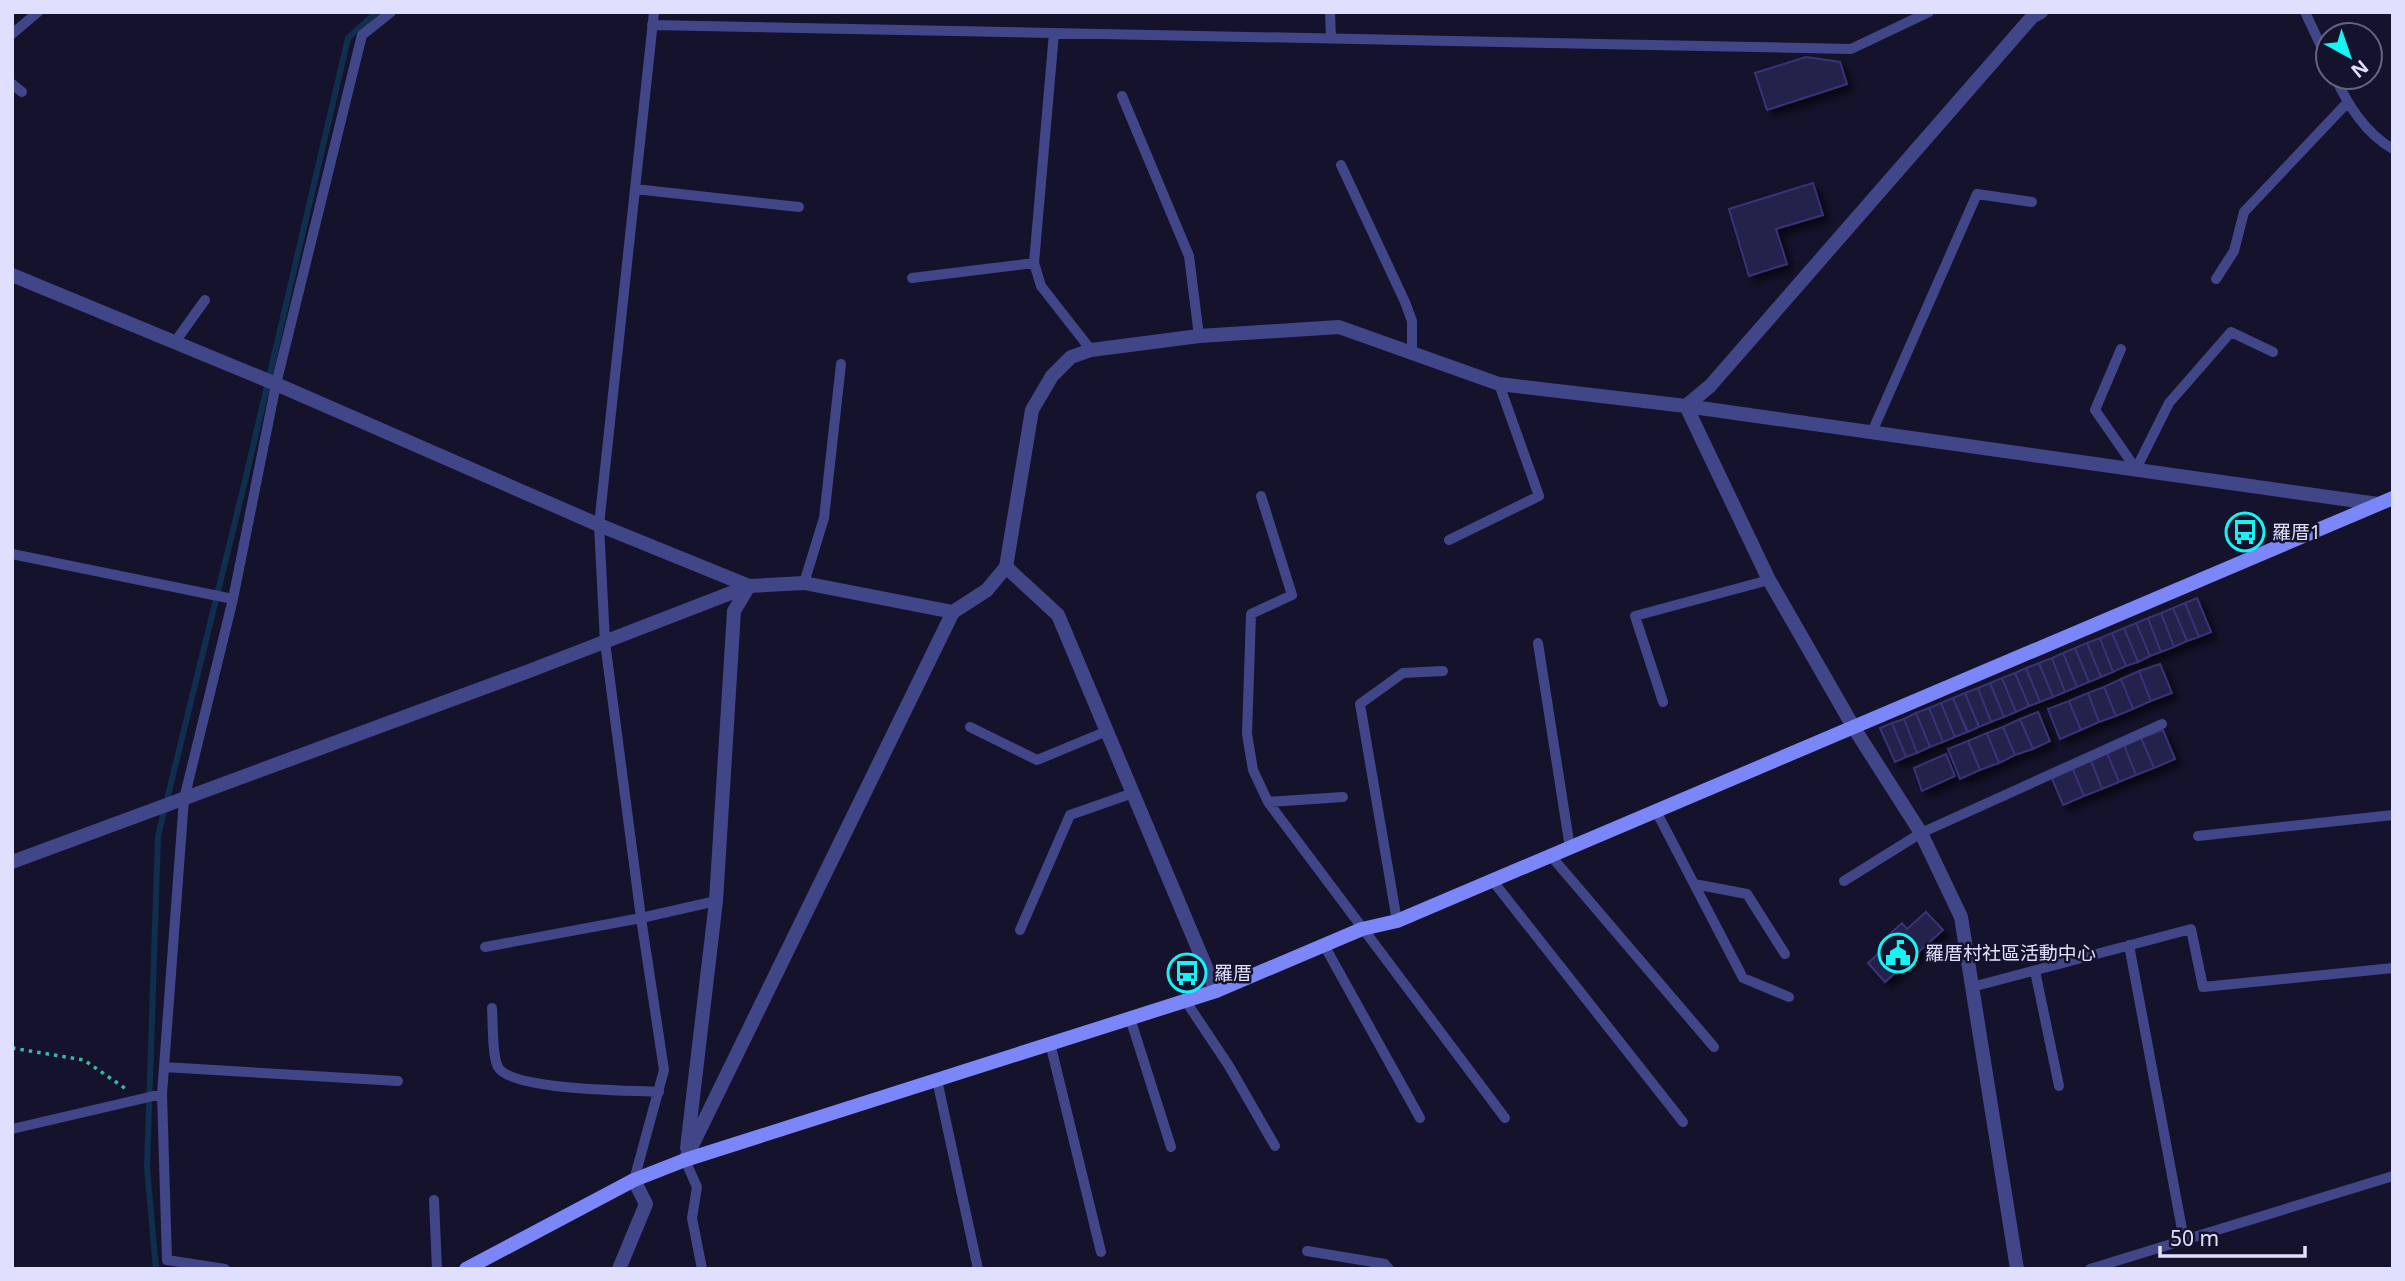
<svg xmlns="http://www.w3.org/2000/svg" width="2405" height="1281" font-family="'Noto Sans','Noto Sans TC',sans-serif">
  <defs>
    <filter id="shadow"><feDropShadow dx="6" dy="6" stdDeviation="3.5" flood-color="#0009"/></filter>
  </defs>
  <rect width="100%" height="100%" fill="#15132c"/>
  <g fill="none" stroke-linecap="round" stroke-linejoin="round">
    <path stroke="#102e4e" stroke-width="6" d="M 156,1269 L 147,1168 L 158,836 L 244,485 L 348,38 L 377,12"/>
  </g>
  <path fill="#24204c" stroke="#393377" stroke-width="2" filter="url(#shadow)" d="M 1806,57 L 1840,62 L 1847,84 L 1767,110 L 1755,73 Z
    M 1813,183 L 1823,215 L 1776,229 L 1787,264 L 1749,276 L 1729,209 Z
    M 2197,598 L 2211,632 L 2199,637 L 2185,603 Z
    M 2185,603 L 2199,637 L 2187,641 L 2173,608 Z
    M 2173,608 L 2187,641 L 2174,647 L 2161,613 Z
    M 2161,613 L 2174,647 L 2161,652 L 2148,618 Z
    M 2148,618 L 2161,652 L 2150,656 L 2136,623 Z
    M 2136,623 L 2150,656 L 2138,662 L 2124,628 Z
    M 2124,628 L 2138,662 L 2126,666 L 2112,633 Z
    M 2112,633 L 2126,666 L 2113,672 L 2100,638 Z
    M 2100,638 L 2113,672 L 2101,677 L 2087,643 Z
    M 2087,643 L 2101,677 L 2089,682 L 2075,648 Z
    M 2075,648 L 2089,682 L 2077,687 L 2063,653 Z
    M 2063,653 L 2077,687 L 2065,692 L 2052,658 Z
    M 2052,658 L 2065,692 L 2053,697 L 2039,663 Z
    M 2039,663 L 2053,697 L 2040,702 L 2026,668 Z
    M 2160,664 L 2172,693 L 2151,701 L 2139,671 Z
    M 2026,668 L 2040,702 L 2029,706 L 2015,673 Z
    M 2139,671 L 2151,701 L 2133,709 L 2121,679 Z
    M 2015,673 L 2029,706 L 2016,712 L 2002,678 Z
    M 2002,678 L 2016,712 L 2004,717 L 1990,683 Z
    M 2121,679 L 2133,709 L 2116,716 L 2104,687 Z
    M 1990,683 L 2004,717 L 1991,722 L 1978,688 Z
    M 2104,687 L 2116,716 L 2099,722 L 2088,693 Z
    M 1978,688 L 1991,722 L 1979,727 L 1965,693 Z
    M 1965,693 L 1979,727 L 1968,732 L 1953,698 Z
    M 2088,693 L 2099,722 L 2081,730 L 2069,701 Z
    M 1953,698 L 1967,732 L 1955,737 L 1941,703 Z
    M 2069,701 L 2081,730 L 2060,739 L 2048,709 Z
    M 1941,703 L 1955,737 L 1943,742 L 1929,708 Z
    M 1929,708 L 1943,742 L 1930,747 L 1916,713 Z
    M 2038,712 L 2050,741 L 2033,749 L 2020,719 Z
    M 1916,713 L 1930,747 L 1917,753 L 1904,719 Z
    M 1904,719 L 1917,753 L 1906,757 L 1892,723 Z
    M 2020,719 L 2033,749 L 2015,755 L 2003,727 Z
    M 1892,723 L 1906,757 L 1895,762 L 1880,728 Z
    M 2003,727 L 2015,755 L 1999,763 L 1987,733 Z
    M 2163,730 L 2175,759 L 2154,768 L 2141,738 Z
    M 1987,733 L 1999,763 L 1980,770 L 1968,741 Z
    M 2141,738 L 2154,768 L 2136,775 L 2124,745 Z
    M 1968,741 L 1980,770 L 1960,779 L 1948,749 Z
    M 2124,745 L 2136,775 L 2119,782 L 2107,753 Z
    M 2107,753 L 2119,782 L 2102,789 L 2091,760 Z
    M 1946,754 L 1955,776 L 1922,791 L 1914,768 Z
    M 2091,760 L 2102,789 L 2084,796 L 2072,767 Z
    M 2072,767 L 2084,796 L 2063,805 L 2051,776 Z
    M 1926,912 L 1943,930 L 1885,982 L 1868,963 L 1889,944 L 1886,938 L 1902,923 L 1907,929 Z"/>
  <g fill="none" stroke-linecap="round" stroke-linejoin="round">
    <path stroke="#37baa3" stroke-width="3.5" stroke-dasharray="3.5 5" stroke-linecap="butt" d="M 12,1048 L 84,1060 L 126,1089"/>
    <path stroke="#414688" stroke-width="10" d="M 1330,12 L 1331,38
      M 2305,12 L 2328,61
      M 652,25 L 1851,49 L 1929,12
      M 1054,33 L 1034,263 L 1041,286 L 1091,350
      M 12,34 L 38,12
      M 2335,77 C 2348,105 2365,133 2393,149
      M 12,84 L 22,92
      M 1122,96 L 1189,256 L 1199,336
      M 1341,165 L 1405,302 L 1412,321 L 1412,353
      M 635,189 L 799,207
      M 912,278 L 1034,263
      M 2216,279 L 2234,251 L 2244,212 L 2347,103
      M 175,342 L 205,300
      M 2121,349 L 2095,410 L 2136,469 L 2169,403 L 2231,332 L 2273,352
      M 1872,432 L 1977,194 L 2032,202
      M 1261,496 L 1292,595 L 1251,614 L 1247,734 L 1253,770 L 1268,802 L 1505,1118
      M 1449,540 L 1539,496 L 1499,384
      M 12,554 L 233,599
      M 804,583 L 824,518 L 841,364
      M 1538,643 L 1570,848
      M 1663,702 L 1635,616 L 1769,580
      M 970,727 L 1037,760 L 1107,731
      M 1268,802 L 1343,797
      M 1656,811 L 1743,978 L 1789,997
      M 2198,836 L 2393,815
      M 1551,856 L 1714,1047
      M 1492,880 L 1683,1122
      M 1844,881 L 1921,833 L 2162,724
      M 1694,884 L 1747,894 L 1785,954
      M 1397,921 L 1360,704 L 1403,673 L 1443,671
      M 1020,930 L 1070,815 L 1133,793
      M 1324,945 L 1420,1118
      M 2129,945 L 2184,1240
      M 485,947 L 641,918 L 716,901
      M 2035,971 L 2059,1086
      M 1972,987 L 2191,929 L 2203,987 L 2393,968
      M 1185,1000 L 1229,1066 L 1275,1146
      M 492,1008 C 493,1022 492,1056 498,1067 C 512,1091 629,1090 659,1092
      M 1130,1018 L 1171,1147
      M 1050,1043 L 1101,1252
      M 164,1067 L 398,1081
      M 937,1080 L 978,1269
      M 12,1129 L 162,1094
      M 685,1160 L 697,1187 L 692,1218 L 702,1269
      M 634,1180 L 664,1070 L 641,918 L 605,642 L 599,525 L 654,12
      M 434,1200 L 437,1269
      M 1307,1251 L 1385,1264 L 1389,1269
      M 225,1269 L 167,1260 L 162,1094 L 184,799 L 233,599 L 276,384 L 362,35 L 391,12
      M 2090,1269 L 2393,1176"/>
    <path stroke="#414688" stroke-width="14" d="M 1006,567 L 1058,615 L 1216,991
      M 687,1148 L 716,901 L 734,611 L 749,586
      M 685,1160 L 953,612
      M 619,1269 L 646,1204 L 634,1180"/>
    <path stroke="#414688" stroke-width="14" d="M 12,275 L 276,384 L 599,525 L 749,586
      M 1686,406 L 1769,580 L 1854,728 L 1921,833 L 1961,917 L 2017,1269
      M 1686,406 L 1710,386 L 2032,17 L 2041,12
      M 12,862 L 529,671 L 749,586 L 804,583 L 953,612 L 987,590 L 1006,567 L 1032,410 L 1052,376 L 1071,357 L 1091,350 L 1199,336 L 1339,327 L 1499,384 L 1686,406 L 2378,504"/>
    <path stroke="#7b86f9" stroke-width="14" d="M 466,1269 L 634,1180 L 685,1160 L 1216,991 L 1362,929 L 1397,921 L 2393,498"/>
  </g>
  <defs>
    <symbol id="bus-ring" viewBox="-11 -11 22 22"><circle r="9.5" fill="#15132c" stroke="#15f4f2" stroke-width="1.5"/><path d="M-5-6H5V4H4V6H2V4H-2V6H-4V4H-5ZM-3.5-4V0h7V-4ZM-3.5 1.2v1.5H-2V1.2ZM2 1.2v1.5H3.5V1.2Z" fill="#15f4f2"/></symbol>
    <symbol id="civic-ring" viewBox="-11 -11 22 22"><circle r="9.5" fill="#15132c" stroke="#15f4f2" stroke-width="1.5"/><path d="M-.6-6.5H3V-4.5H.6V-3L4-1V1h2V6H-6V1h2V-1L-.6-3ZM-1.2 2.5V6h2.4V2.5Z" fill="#15f4f2"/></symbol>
  </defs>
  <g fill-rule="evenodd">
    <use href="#bus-ring" x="2223" y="510" width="44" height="44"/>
    <use href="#civic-ring" x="1876" y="931" width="44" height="44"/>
    <use href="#bus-ring" x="1165" y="951" width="44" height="44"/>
  </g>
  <g text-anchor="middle" stroke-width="5" stroke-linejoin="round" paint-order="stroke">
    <g font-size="19" fill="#e0dffe" stroke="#15132c" text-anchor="start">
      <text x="2272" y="539">羅厝1</text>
      <text x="1925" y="960">羅厝村社區活動中心</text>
      <text x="1214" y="980">羅厝</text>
    </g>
  </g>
  <rect width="2405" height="1281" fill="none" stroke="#e0dffe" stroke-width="28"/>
  <g transform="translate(2349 56) rotate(140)"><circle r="33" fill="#15132c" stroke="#666580" stroke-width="2"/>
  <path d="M0-5L12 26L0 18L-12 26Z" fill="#15f4f2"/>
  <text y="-10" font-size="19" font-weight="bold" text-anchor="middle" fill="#e0dffe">N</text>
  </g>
  <path d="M2160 1246v10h145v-10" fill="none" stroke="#e0dffe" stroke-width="3.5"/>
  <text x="2170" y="1246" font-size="21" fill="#e0dffe" stroke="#15132c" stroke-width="5" paint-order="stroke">50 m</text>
</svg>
